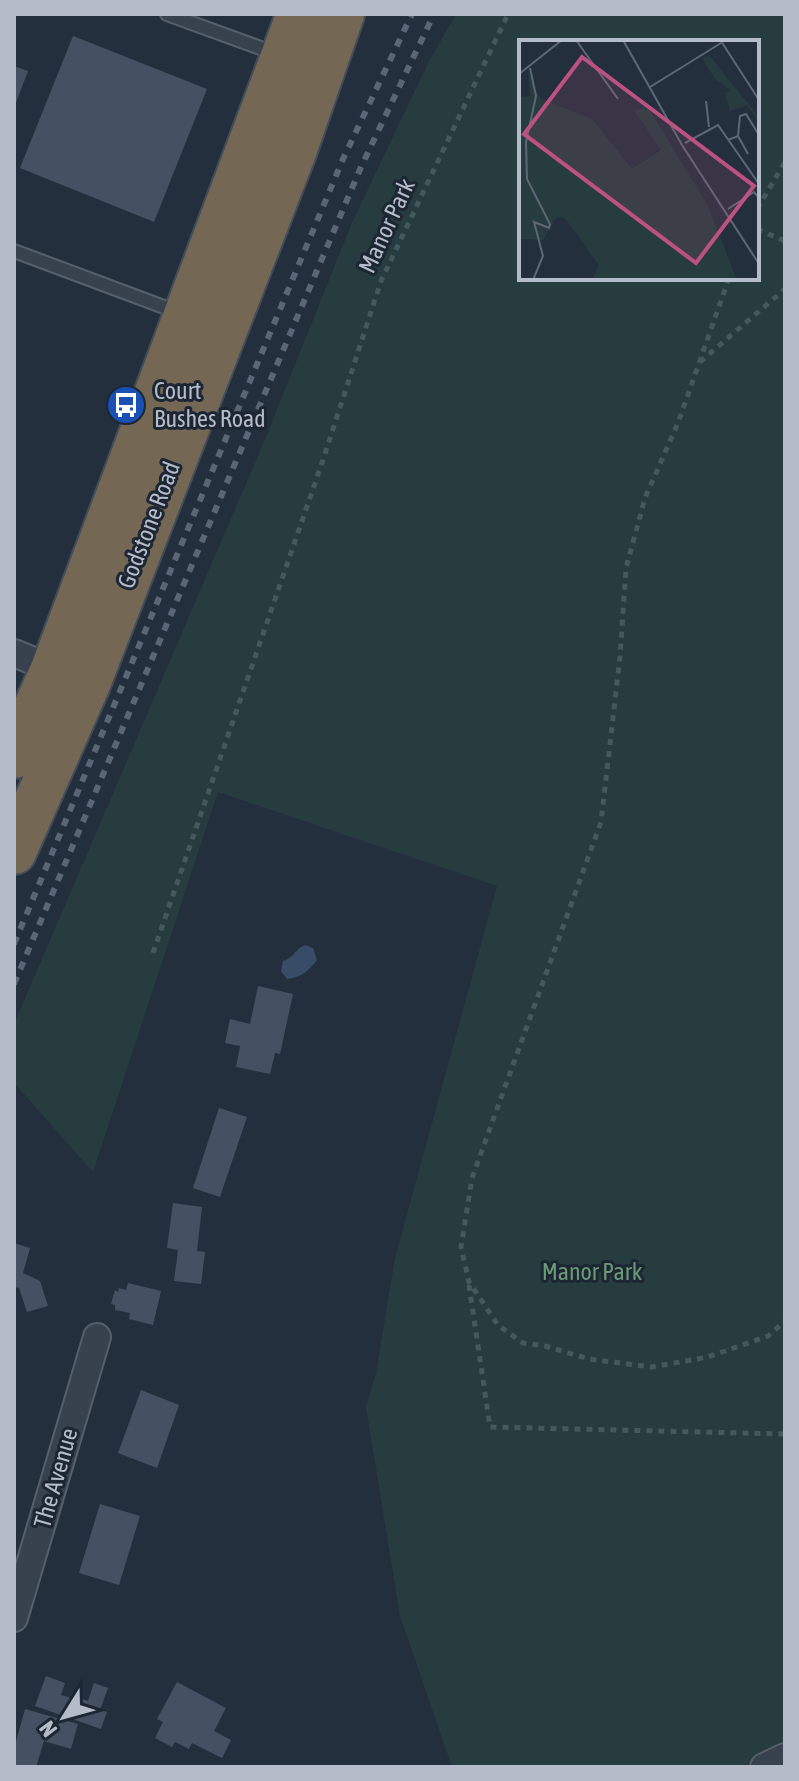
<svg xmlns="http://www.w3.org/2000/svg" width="799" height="1781" font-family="'Asap Condensed',sans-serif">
  <rect width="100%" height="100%" fill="#242f3e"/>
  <path fill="#263c3f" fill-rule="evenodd" d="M 456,14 L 785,14 L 785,1767 L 452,1767 L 400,1616 L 366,1407 L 376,1373 L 395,1258 L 497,886 L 218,792 L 93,1172 L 14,1083 L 14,1024 L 266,437 L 351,225 L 428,63 ZM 521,42 L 757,42 L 757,278 L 521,278 Z"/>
  <path fill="#394c67" d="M 305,945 L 313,948 L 317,960 C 309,970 301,978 287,979 L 281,971 L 283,961 C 294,958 295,949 305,945 Z"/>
  <path fill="#455162" d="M 73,36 L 207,89 L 154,222 L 20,168 Z
    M 14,66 L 28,71 L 14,108 Z
    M 258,986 L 293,994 L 280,1054 L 275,1053 L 270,1074 L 236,1067 L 240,1046 L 225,1043 L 230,1019 L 250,1024 Z
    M 219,1108 L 247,1117 L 220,1197 L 193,1188 Z
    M 173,1203 L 202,1207 L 197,1251 L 205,1252 L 201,1284 L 174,1281 L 178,1250 L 167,1248 Z
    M 14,1243 L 30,1248 L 23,1273 L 40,1281 L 48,1306 L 27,1312 L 19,1288 L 14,1287 Z
    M 128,1283 L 161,1291 L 153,1325 L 129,1319 L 130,1313 L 115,1310 L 115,1305 L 111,1304 L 115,1290 L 118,1292 L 119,1288 L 126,1290 Z
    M 141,1390 L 179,1405 L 157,1468 L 118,1453 Z
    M 100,1504 L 140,1516 L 119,1585 L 79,1573 Z
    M 46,1676 L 65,1683 L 61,1695 L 71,1698 L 71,1695 L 88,1701 L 94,1683 L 108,1688 L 100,1710 L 107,1712 L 101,1729 L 35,1706 Z
    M 177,1682 L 226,1708 L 214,1731 L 231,1740 L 222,1758 L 192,1743 L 189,1749 L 175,1742 L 172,1747 L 155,1738 L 163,1722 L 157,1719 Z
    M 25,1709 L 78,1724 L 71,1749 L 44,1741 L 36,1767 L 14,1767 L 14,1749 Z"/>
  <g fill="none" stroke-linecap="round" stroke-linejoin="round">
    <defs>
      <path id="lane" d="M 167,14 L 277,54
        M 14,251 L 180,313"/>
      <path id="street" d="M 14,653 L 53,669
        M 14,1618 L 97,1337
        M 764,1767 L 785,1757"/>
      <path id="highway" d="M 14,756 L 53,669 L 299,14
        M 14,852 L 88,684 L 294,152 L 342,14"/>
    </defs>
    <use href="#lane" stroke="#565f6c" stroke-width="16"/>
    <use href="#street" stroke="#565f6c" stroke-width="30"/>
    <use href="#highway" stroke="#434c59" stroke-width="48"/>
    <path stroke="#44595c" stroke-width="5" stroke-dasharray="6 6" stroke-linecap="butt" d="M 757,209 L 785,162
      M 757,229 L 785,241
      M 729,278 L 678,423 L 645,498 L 626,568 L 620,657 L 601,822 L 472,1178 L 461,1247 L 469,1282 L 498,1325 L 523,1343 L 545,1346 L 589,1359 L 652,1367 L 708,1357 L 768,1336 L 785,1321
      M 700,362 L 785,289
      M 153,953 L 322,463 L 381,281 L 508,14
      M 469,1285 L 490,1427 L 785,1434"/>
    <use href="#lane" stroke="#38414e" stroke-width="12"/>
    <use href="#street" stroke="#38414e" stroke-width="26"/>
    <use href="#highway" stroke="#746855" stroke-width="44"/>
    <path stroke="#5a6575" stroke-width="6" stroke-dasharray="8 8" stroke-linecap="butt" d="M 14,944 L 343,159 L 412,14
      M 14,984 L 361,167 L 434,14"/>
  </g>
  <defs>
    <symbol id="bus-disc" viewBox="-11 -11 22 22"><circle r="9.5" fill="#1a4fb4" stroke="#1d2633"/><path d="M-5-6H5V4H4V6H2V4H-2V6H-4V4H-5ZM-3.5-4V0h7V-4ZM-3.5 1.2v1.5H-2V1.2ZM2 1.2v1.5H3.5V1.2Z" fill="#fff"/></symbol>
  </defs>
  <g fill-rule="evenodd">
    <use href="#bus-disc" x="104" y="383" width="44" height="44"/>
  </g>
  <g text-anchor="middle" stroke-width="6" stroke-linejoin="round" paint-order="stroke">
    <g font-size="24" fill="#b4bcc9" stroke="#1d2633">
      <text transform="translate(387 226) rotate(-65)" y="8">Manor Park</text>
      <text transform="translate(149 525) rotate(-69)" y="8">Godstone Road</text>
      <text transform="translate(56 1478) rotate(-74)" y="8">The Avenue</text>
    </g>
    <g font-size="24" fill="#b4bcc9" stroke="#1d2633" text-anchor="start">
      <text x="154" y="399">Court<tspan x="154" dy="28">Bushes Road</tspan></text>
    </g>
    <g font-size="24" fill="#6b9a76" stroke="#1d2633">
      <text x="592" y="1280">Manor Park</text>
    </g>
  </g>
  <g transform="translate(519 40)">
    <rect width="240" height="240" fill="#242f3e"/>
    <path d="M 88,0 L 188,164 L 218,240 L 73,240 L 80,225 L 46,178 L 38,177 L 24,200 L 0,199 L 0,57 L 11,56 L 9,31 L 21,58 L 73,79 L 113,129 L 142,110 L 115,70 L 129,68 ZM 190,15 L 240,77 L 240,83 L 228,65 L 211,71 L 206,53 L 211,50 L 196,39 L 183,18 Z" fill="#263c3f"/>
    <path fill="none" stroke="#5e6776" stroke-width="2" d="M 57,0 L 99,59M 104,0 L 163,105 L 240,224M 202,1 L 240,60M 11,28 L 17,56 L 7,102 L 8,139 L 31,184 L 30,188 L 15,182 L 24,216 L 14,240M 0,34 L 43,0M 131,47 L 202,3M 187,61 L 190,87M 219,96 L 221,76 L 227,74 L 240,95M 209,100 L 219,96 L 229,114M 166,103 L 199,85 L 240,144M 209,169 L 235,152 L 240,158"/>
    <path fill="#bd5182" fill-opacity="0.15" stroke="#bd5182" stroke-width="4" d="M 63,17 L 235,146 L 177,223 L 5,94 Z"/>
    <rect width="240" height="240" fill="none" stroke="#b4bcc9" stroke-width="4"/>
  </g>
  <rect width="799" height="1781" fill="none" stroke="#b4bcc9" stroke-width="32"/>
  <g transform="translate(64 1717) rotate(233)" stroke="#1d2633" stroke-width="6" paint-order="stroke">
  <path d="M0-6L14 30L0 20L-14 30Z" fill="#b4bcc9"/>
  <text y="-12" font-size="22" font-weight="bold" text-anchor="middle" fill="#b4bcc9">N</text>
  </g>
</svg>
